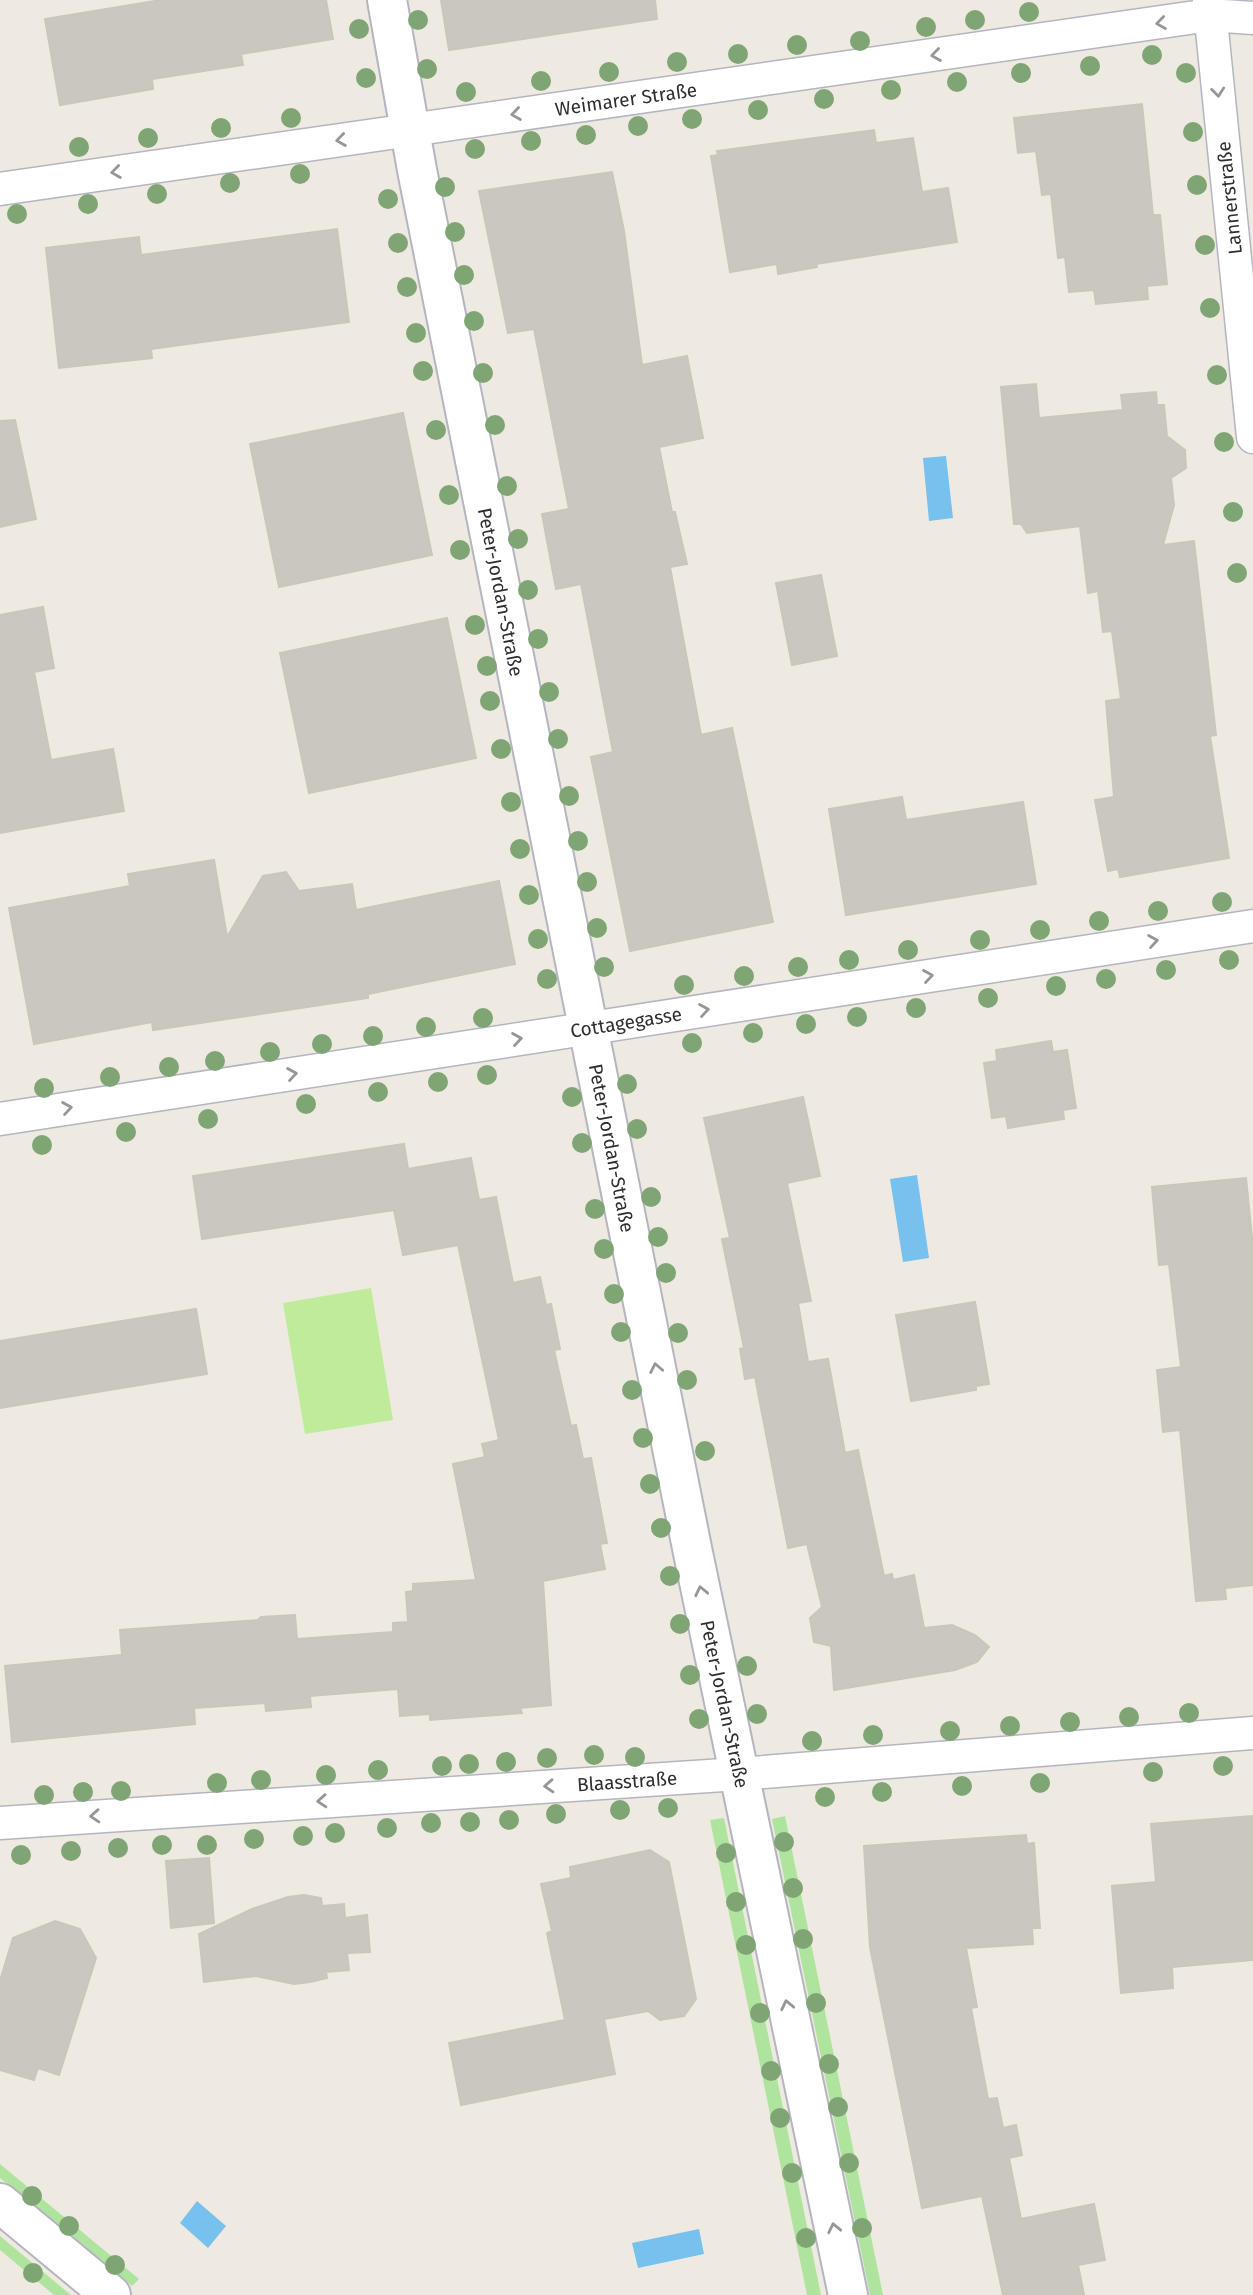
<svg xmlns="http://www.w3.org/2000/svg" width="1253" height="2295" font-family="'Fira Sans',sans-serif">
  <rect width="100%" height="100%" fill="#efeae1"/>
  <path fill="#afe49e" d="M 785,1816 L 883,2295 L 870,2295 L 772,1819 Z
    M 724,1818 L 821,2295 L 807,2295 L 710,1820 Z
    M 0,2164 L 139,2279 L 132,2286 L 0,2178 Z
    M 0,2236 L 71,2295 L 54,2295 L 0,2250 Z"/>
  <path fill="#c0eb9a" d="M 371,1288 L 393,1420 L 305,1434 L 283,1303 Z"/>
  <path fill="#76c1ee" d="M 946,456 L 953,518 L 929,521 L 923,458 Z
    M 917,1175 L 929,1258 L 903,1262 L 890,1179 Z
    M 197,2201 L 226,2226 L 208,2248 L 180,2223 Z
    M 699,2229 L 704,2254 L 638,2268 L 632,2243 Z"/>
  <path fill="#cac7c0" stroke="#cac6ba" stroke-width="2" d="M 161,0 L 326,0 L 333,39 L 241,54 L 243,65 L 152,79 L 153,89 L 60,105 L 45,19 Z
    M 441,0 L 655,0 L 657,19 L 449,50 Z
    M 1142,104 L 1153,215 L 1160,215 L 1167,284 L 1147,286 L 1148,299 L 1096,304 L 1094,290 L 1069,292 L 1065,257 L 1058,258 L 1051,194 L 1042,195 L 1036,151 L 1018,153 L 1014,118 Z
    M 874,130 L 876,143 L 913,138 L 922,192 L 948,188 L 957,242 L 816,264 L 817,267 L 778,274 L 777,264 L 730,272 L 711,156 L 718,155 L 717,151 Z
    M 612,172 L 624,231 L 642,365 L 687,356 L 703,438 L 659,447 L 672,512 L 675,512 L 687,564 L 670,567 L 701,735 L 732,728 L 773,922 L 630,951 L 591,757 L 613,752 L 581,584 L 556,589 L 542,514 L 569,509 L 534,329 L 508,333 L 479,191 Z
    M 337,229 L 349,322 L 151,349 L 152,358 L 59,368 L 46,248 L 139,237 L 141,255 Z
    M 1036,384 L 1039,418 L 1123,410 L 1121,395 L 1156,392 L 1157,405 L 1164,405 L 1167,436 L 1185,450 L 1186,468 L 1171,478 L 1174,505 L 1163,545 L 1194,541 L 1216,735 L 1210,736 L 1229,858 L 1120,877 L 1118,869 L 1108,871 L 1095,800 L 1114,797 L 1106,701 L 1121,699 L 1112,631 L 1103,632 L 1098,591 L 1088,593 L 1080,526 L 1027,533 L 1021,524 L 1014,524 L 1001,387 Z
    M 403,413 L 432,555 L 279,587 L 250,444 Z
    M 15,420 L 36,519 L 0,527 L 0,421 Z
    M 821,575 L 837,656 L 792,665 L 776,583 Z
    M 43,607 L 54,668 L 34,672 L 51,760 L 113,749 L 124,811 L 0,833 L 0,615 Z
    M 447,618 L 476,758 L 309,793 L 280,653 Z
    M 902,797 L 906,820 L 1023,802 L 1036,884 L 846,915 L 829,809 Z
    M 214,860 L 227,937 L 263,876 L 286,872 L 299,891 L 352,884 L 356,910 L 499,881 L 515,964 L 368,994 L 368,998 L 153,1030 L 152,1022 L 34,1044 L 9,908 L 130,886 L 128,874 Z
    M 1051,1041 L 1053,1052 L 1067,1050 L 1076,1108 L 1063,1110 L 1064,1119 L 1008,1128 L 1006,1116 L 992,1118 L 984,1063 L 997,1061 L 996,1050 Z
    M 803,1097 L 820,1176 L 787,1183 L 811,1301 L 798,1303 L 808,1362 L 828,1359 L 845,1453 L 858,1450 L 884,1576 L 892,1574 L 893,1580 L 914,1575 L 924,1628 L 952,1625 L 975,1635 L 989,1647 L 977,1662 L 955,1670 L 834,1690 L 831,1646 L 814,1642 L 810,1618 L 822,1607 L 807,1544 L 788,1548 L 755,1377 L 745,1379 L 740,1349 L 744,1348 L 722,1239 L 730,1238 L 704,1118 Z
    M 404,1144 L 408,1169 L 471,1158 L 479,1200 L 496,1197 L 513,1283 L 540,1277 L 546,1305 L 551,1304 L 560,1349 L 554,1350 L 571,1426 L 576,1425 L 583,1459 L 591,1458 L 607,1543 L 600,1544 L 605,1569 L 543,1581 L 551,1705 L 520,1708 L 522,1713 L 430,1720 L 430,1714 L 400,1716 L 398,1689 L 310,1696 L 311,1707 L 266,1711 L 265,1703 L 194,1708 L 195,1724 L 12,1742 L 5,1666 L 122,1655 L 120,1630 L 258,1620 L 261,1617 L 295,1615 L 297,1639 L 393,1632 L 393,1623 L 408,1622 L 406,1592 L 413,1591 L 413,1584 L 476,1580 L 453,1464 L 485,1457 L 482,1444 L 499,1440 L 458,1245 L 403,1255 L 394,1210 L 202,1239 L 193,1176 Z
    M 1246,1178 L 1253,1247 L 1253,1585 L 1225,1588 L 1226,1599 L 1196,1601 L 1180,1430 L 1163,1432 L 1157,1370 L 1181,1367 L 1169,1264 L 1159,1265 L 1152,1187 Z
    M 975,1302 L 989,1384 L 976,1386 L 976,1390 L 911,1401 L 896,1315 Z
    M 196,1309 L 207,1374 L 0,1408 L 0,1341 Z
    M 1253,1816 L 1253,1960 L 1172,1967 L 1173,1988 L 1121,1993 L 1112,1886 L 1156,1882 L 1151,1824 Z
    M 1026,1835 L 1027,1844 L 1034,1843 L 1040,1928 L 1032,1928 L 1033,1944 L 966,1948 L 977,2007 L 971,2008 L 988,2099 L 997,2098 L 1003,2128 L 1016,2125 L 1022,2155 L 1009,2158 L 1021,2219 L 1094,2204 L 1105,2260 L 1078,2265 L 1084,2295 L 1003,2295 L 982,2196 L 922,2208 L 870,1947 L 864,1846 Z
    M 650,1850 L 669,1862 L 696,1999 L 684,2016 L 660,2020 L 648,2011 L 604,2019 L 615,2074 L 461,2105 L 449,2043 L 565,2020 L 547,1933 L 552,1931 L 541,1884 L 571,1878 L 570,1867 Z
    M 209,1858 L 214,1923 L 171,1928 L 166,1861 Z
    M 304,1895 L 321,1898 L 322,1906 L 344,1904 L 345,1918 L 367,1915 L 370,1952 L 347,1953 L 349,1970 L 326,1972 L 327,1978 L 310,1982 L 294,1984 L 256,1976 L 204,1982 L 199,1934 L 252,1909 L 288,1897 Z
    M 55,1921 L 80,1929 L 96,1958 L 59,2075 L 38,2068 L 34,2080 L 0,2070 L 0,1981 L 13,1938 Z"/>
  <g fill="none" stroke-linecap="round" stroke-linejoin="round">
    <defs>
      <path id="street" d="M 1209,0 L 1253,437
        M 0,189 L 1210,15 L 1253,18
        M 0,1119 L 1253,926
        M 0,1823 L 739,1774 L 1253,1733"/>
      <path id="secondary" d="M 387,0 L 417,170 L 693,1553 L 848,2295
        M 0,2203 L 111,2295"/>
    </defs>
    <use href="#street" stroke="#b4b5c0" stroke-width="35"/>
    <use href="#secondary" stroke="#b4b5c0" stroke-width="42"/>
    <use href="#street" stroke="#fff" stroke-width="32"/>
    <use href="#secondary" stroke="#fff" stroke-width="38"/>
  </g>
  <g fill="#7fa575">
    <circle cx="1029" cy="12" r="10"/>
    <circle cx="418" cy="20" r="10"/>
    <circle cx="975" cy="20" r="10"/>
    <circle cx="926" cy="27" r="10"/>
    <circle cx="359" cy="29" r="10"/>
    <circle cx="860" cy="41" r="10"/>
    <circle cx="797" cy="45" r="10"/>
    <circle cx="738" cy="54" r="10"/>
    <circle cx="1152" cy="55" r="10"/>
    <circle cx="677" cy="62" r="10"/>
    <circle cx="1090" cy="66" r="10"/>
    <circle cx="427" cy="69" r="10"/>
    <circle cx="609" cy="72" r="10"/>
    <circle cx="1021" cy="73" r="10"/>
    <circle cx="1186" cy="73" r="10"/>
    <circle cx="366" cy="78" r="10"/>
    <circle cx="541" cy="81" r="10"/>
    <circle cx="957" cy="82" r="10"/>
    <circle cx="891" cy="90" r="10"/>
    <circle cx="466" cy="92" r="10"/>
    <circle cx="824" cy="99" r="10"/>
    <circle cx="758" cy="110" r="10"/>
    <circle cx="291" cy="118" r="10"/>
    <circle cx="692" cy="119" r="10"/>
    <circle cx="638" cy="126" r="10"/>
    <circle cx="221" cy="128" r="10"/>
    <circle cx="1193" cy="132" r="10"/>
    <circle cx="586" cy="135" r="10"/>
    <circle cx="148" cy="138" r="10"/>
    <circle cx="531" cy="141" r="10"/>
    <circle cx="79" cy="147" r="10"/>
    <circle cx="475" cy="149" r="10"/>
    <circle cx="300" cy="174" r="10"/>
    <circle cx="230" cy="183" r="10"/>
    <circle cx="1197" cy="185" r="10"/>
    <circle cx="445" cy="187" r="10"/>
    <circle cx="157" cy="194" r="10"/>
    <circle cx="388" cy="199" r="10"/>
    <circle cx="88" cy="204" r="10"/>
    <circle cx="17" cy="214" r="10"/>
    <circle cx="455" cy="232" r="10"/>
    <circle cx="398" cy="243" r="10"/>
    <circle cx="1205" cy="245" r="10"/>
    <circle cx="464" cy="275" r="10"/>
    <circle cx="407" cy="287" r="10"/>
    <circle cx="1210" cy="308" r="10"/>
    <circle cx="474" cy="321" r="10"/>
    <circle cx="416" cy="333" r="10"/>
    <circle cx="423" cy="371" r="10"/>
    <circle cx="483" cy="373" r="10"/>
    <circle cx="1217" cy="375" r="10"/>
    <circle cx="495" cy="425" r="10"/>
    <circle cx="436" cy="430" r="10"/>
    <circle cx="1224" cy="442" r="10"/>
    <circle cx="507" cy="486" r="10"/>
    <circle cx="449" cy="495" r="10"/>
    <circle cx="1233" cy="512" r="10"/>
    <circle cx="518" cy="539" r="10"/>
    <circle cx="460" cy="550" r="10"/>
    <circle cx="1237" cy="573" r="10"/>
    <circle cx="528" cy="590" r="10"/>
    <circle cx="475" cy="625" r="10"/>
    <circle cx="538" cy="639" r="10"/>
    <circle cx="487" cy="666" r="10"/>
    <circle cx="549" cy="692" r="10"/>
    <circle cx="490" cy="701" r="10"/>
    <circle cx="558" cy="739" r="10"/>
    <circle cx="501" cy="749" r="10"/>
    <circle cx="569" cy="796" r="10"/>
    <circle cx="511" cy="802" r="10"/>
    <circle cx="578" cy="841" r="10"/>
    <circle cx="520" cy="849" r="10"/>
    <circle cx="587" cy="882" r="10"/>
    <circle cx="529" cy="895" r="10"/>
    <circle cx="1222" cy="902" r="10"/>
    <circle cx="1158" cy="911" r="10"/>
    <circle cx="1099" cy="921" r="10"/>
    <circle cx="597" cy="928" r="10"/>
    <circle cx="1040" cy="930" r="10"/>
    <circle cx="538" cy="939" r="10"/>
    <circle cx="980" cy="940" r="10"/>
    <circle cx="908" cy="950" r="10"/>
    <circle cx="849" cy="960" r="10"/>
    <circle cx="1229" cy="960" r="10"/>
    <circle cx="604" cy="967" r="10"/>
    <circle cx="798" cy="967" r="10"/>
    <circle cx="1166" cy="970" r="10"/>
    <circle cx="744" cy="976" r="10"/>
    <circle cx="547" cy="979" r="10"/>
    <circle cx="1106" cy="979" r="10"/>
    <circle cx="684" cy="985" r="10"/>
    <circle cx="1056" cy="986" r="10"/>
    <circle cx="988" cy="998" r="10"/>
    <circle cx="916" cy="1008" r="10"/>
    <circle cx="857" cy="1017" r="10"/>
    <circle cx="483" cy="1018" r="10"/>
    <circle cx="806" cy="1024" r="10"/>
    <circle cx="426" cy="1027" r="10"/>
    <circle cx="753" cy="1033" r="10"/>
    <circle cx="373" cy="1036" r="10"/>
    <circle cx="692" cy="1043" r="10"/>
    <circle cx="322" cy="1044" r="10"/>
    <circle cx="270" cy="1052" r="10"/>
    <circle cx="215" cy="1061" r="10"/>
    <circle cx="169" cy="1067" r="10"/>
    <circle cx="487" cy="1075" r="10"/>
    <circle cx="110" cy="1077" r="10"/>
    <circle cx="438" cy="1082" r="10"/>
    <circle cx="627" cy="1084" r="10"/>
    <circle cx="44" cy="1088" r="10"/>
    <circle cx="378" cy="1092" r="10"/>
    <circle cx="572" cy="1097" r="10"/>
    <circle cx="306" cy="1104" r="10"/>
    <circle cx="208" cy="1119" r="10"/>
    <circle cx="637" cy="1129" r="10"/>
    <circle cx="126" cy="1132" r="10"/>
    <circle cx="582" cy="1143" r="10"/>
    <circle cx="42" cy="1145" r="10"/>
    <circle cx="651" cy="1197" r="10"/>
    <circle cx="595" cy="1209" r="10"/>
    <circle cx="658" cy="1237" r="10"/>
    <circle cx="604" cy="1249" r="10"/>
    <circle cx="666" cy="1273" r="10"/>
    <circle cx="614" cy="1294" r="10"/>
    <circle cx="621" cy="1332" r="10"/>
    <circle cx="678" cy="1333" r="10"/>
    <circle cx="687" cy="1380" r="10"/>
    <circle cx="632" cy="1390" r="10"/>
    <circle cx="643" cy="1438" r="10"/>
    <circle cx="705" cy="1451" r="10"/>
    <circle cx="650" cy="1484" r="10"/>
    <circle cx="661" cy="1528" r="10"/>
    <circle cx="670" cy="1576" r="10"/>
    <circle cx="680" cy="1624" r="10"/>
    <circle cx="747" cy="1666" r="10"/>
    <circle cx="690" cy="1675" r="10"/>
    <circle cx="1189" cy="1713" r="10"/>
    <circle cx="757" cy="1714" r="10"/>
    <circle cx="1129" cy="1717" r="10"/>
    <circle cx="699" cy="1719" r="10"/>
    <circle cx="1070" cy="1722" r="10"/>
    <circle cx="1010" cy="1726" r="10"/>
    <circle cx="950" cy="1731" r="10"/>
    <circle cx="873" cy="1735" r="10"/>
    <circle cx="812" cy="1741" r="10"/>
    <circle cx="594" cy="1755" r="10"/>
    <circle cx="635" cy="1757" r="10"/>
    <circle cx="547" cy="1758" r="10"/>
    <circle cx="506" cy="1762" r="10"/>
    <circle cx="469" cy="1764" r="10"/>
    <circle cx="442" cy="1766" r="10"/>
    <circle cx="1223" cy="1766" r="10"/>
    <circle cx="378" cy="1770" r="10"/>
    <circle cx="1153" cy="1772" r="10"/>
    <circle cx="326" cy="1775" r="10"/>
    <circle cx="261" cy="1780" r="10"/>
    <circle cx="217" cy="1783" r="10"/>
    <circle cx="1040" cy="1783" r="10"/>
    <circle cx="962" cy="1786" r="10"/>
    <circle cx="121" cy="1791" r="10"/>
    <circle cx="83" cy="1792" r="10"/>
    <circle cx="882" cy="1792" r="10"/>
    <circle cx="44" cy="1795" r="10"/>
    <circle cx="825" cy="1797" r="10"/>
    <circle cx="668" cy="1808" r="10"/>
    <circle cx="620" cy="1810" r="10"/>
    <circle cx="556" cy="1814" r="10"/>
    <circle cx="509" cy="1820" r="10"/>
    <circle cx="470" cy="1822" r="10"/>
    <circle cx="431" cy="1823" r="10"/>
    <circle cx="387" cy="1828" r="10"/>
    <circle cx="335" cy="1833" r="10"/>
    <circle cx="303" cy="1836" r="10"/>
    <circle cx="254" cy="1839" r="10"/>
    <circle cx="784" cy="1842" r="10"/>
    <circle cx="162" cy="1845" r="10"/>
    <circle cx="207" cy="1845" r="10"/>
    <circle cx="118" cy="1848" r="10"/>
    <circle cx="71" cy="1851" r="10"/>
    <circle cx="726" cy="1853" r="10"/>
    <circle cx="21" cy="1855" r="10"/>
    <circle cx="793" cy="1888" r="10"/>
    <circle cx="736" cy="1902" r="10"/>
    <circle cx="803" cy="1939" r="10"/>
    <circle cx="746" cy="1945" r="10"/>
    <circle cx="816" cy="2003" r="10"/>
    <circle cx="760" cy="2013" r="10"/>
    <circle cx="829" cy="2064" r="10"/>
    <circle cx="771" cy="2071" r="10"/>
    <circle cx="838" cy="2107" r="10"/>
    <circle cx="780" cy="2118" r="10"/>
    <circle cx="849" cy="2163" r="10"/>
    <circle cx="792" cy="2173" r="10"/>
    <circle cx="32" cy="2196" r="10"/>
    <circle cx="69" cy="2226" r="10"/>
    <circle cx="862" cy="2228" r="10"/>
    <circle cx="806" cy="2238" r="10"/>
    <circle cx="115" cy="2265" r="10"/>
    <circle cx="33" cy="2273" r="10"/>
  </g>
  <defs><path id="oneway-chevron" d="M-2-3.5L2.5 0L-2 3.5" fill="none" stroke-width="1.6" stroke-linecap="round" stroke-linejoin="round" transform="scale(1.75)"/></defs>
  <g stroke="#969696">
    <use href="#oneway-chevron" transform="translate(1161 23) rotate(172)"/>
    <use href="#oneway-chevron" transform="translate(936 55) rotate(172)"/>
    <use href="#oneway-chevron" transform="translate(1218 92) rotate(84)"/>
    <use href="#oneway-chevron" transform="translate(516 114) rotate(172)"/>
    <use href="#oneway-chevron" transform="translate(341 140) rotate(172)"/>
    <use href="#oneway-chevron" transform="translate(116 172) rotate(172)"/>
    <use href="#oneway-chevron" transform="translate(1153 941) rotate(-9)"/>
    <use href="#oneway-chevron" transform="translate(928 976) rotate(-9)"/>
    <use href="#oneway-chevron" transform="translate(704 1010) rotate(-9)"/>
    <use href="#oneway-chevron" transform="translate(517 1039) rotate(-9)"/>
    <use href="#oneway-chevron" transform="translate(292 1074) rotate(-9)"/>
    <use href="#oneway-chevron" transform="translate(67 1108) rotate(-9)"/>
    <use href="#oneway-chevron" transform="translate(656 1368) rotate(-101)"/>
    <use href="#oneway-chevron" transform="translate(701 1591) rotate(-102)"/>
    <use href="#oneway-chevron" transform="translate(549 1786) rotate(176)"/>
    <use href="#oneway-chevron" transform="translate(322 1801) rotate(176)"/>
    <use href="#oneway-chevron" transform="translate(95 1816) rotate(176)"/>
    <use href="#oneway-chevron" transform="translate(787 2005) rotate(-102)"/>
    <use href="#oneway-chevron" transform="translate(834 2228) rotate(-102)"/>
  </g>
  <g text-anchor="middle" stroke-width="6" stroke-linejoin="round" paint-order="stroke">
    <g font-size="19" fill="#2e2e2e" stroke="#fff">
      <text transform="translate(626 99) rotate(-8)" y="7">Weimarer Straße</text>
      <text transform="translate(1229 198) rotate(-96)" y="7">Lannerstraße</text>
      <text transform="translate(501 592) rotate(79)" y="7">Peter-Jordan-Straße</text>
      <text transform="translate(626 1022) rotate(-9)" y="7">Cottagegasse</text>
      <text transform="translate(612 1148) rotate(79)" y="7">Peter-Jordan-Straße</text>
      <text transform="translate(725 1704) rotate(78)" y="7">Peter-Jordan-Straße</text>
      <text transform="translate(627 1781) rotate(-4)" y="7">Blaasstraße</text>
    </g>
  </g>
</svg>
